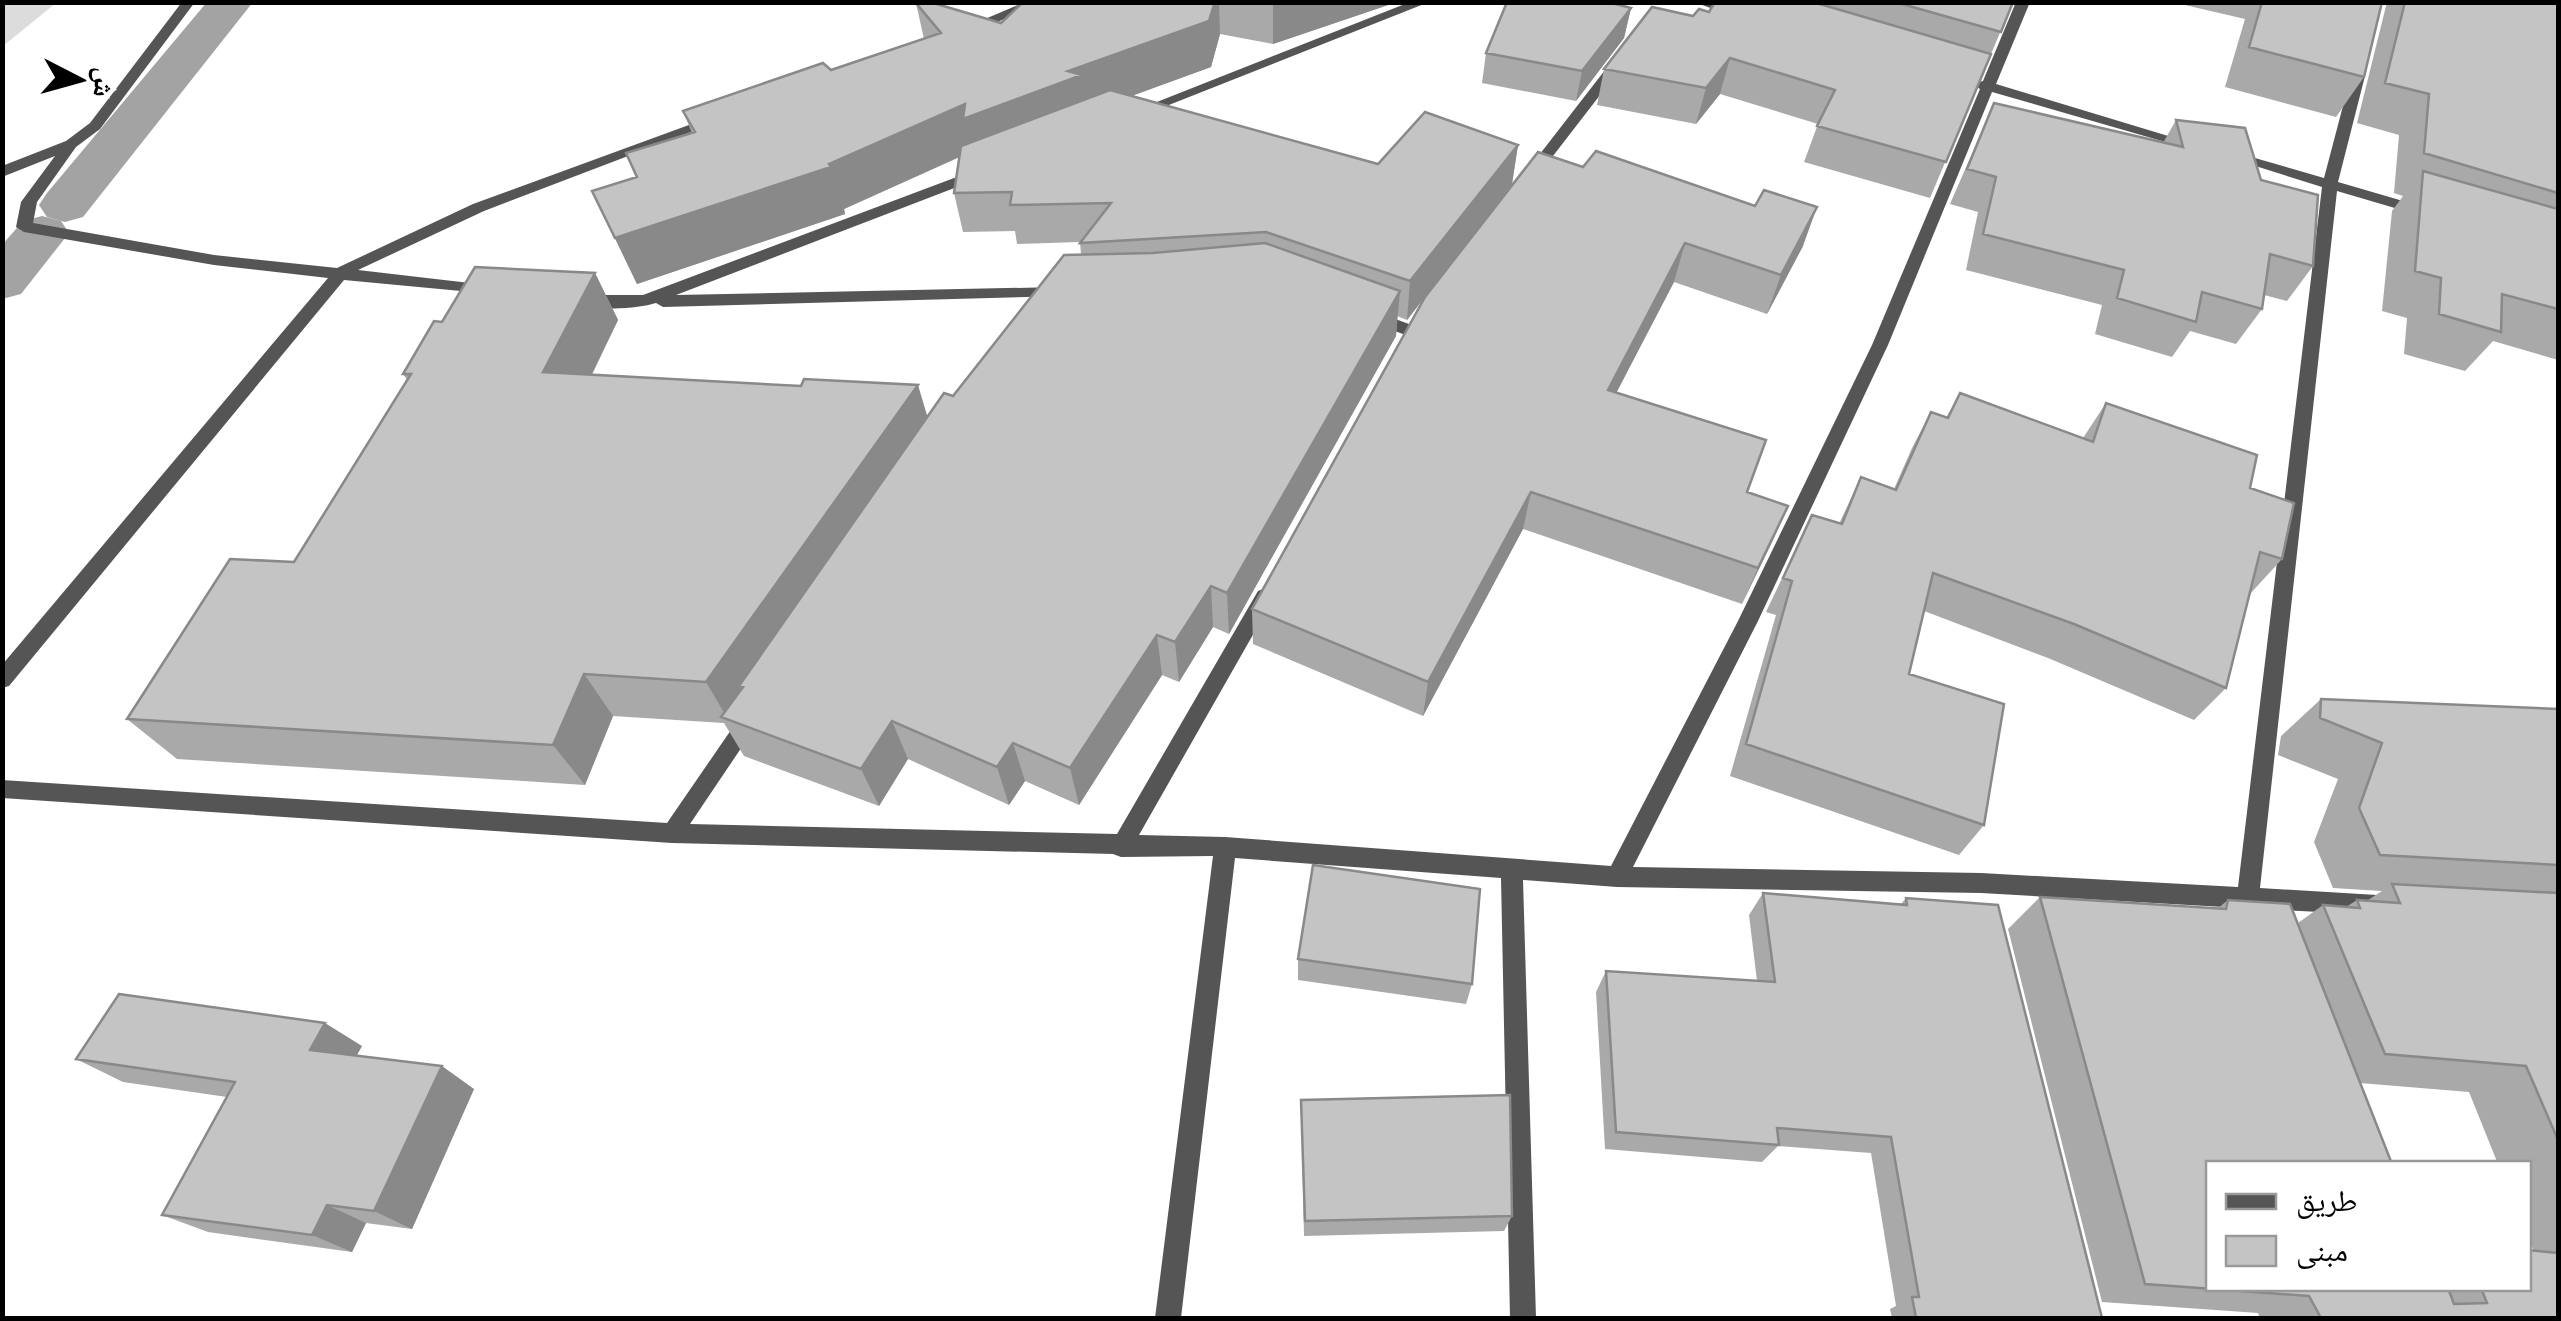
<svg xmlns="http://www.w3.org/2000/svg" width="2561" height="1321" font-family="'Varela Round','Noto Naskh Arabic',sans-serif">
  <rect width="100%" height="100%" fill="#fff"/>
  <path fill="#dcdcdc" d="M 3,2 L 56,2 L 56,3 L 3,46 Z"/>
  <g fill="none" stroke-linecap="round" stroke-linejoin="round">
    <path fill="#a3a3a3" fill-rule="evenodd" d="M 207,2 L 253,2 L 83,217 L 65,222 L 47,217 L 39,205 L 47,193 Z
      M 42,216 L 61,221 L 69,233 L 21,294 L 2,299 L 2,245 L 23,221 Z"/>
    <path fill="#555" fill-rule="evenodd" d="M 182,2 L 195,2 L 100,129 L 76,147 L 37,202 L 33,223 L 214,255 L 337,268 L 473,204 L 708,118 L 720,121 L 484,211 L 358,270 L 487,285 L 493,286 L 493,294 L 344,280 L 9,686 L 2,688 L 2,665 L 328,278 L 214,265 L 24,232 L 16,227 L 21,202 L 55,156 L 2,177 L 2,166 L 66,141 L 90,123 Z
      M 1025,2 L 1045,2 L 971,33 L 959,30 Z
      M 1410,2 L 1429,2 L 1141,116 L 1129,113 Z
      M 1694,2 L 1715,2 L 1742,13 L 1735,17 Z
      M 2016,2 L 2030,2 L 1996,84 L 2198,145 L 2196,148 L 2186,148 L 1992,92 L 1888,345 L 1758,621 L 1633,867 L 1981,873 L 2238,887 L 2322,187 L 2227,157 L 2234,152 L 2324,178 L 2353,68 L 2360,64 L 2367,68 L 2338,182 L 2427,208 L 2430,211 L 2422,216 L 2337,191 L 2260,888 L 2377,895 L 2385,898 L 2388,905 L 2385,912 L 2377,915 L 2264,909 L 2261,917 L 2253,920 L 2245,917 L 2241,908 L 1981,893 L 1617,887 L 1523,880 L 1536,1318 L 1510,1318 L 1501,878 L 1235,858 L 1181,1318 L 1155,1318 L 1213,856 L 1121,857 L 1113,854 L 672,843 L 2,798 L 2,780 L 667,823 L 742,714 L 749,711 L 756,714 L 759,720 L 756,726 L 690,824 L 1117,834 L 1258,591 L 1265,588 L 1275,596 L 1139,835 L 1225,837 L 1611,866 L 1738,621 L 1872,345 L 1980,89 L 1972,84 L 1983,81 Z
      M 1612,61 L 1624,64 L 1536,178 L 1526,178 L 1526,172 Z
      M 978,169 L 983,171 L 983,177 L 676,295 L 1059,287 L 1065,288 L 1065,296 L 663,307 L 656,303 C 637,309 593,312 578,301 L 586,295 L 643,295 Z
      M 1371,310 L 1417,327 L 1419,331 L 1411,337 L 1365,320 L 1363,316 Z"/>
  </g>
  <path fill="#a9a9a9" fill-rule="evenodd" d="M 1023,2 L 1397,2 L 1273,44 L 1220,34 L 1211,67 L 1132,96 L 1378,164 L 1518,145 L 1512,184 L 1407,320 L 1397,316 L 1396,336 L 1229,634 L 1213,627 L 1179,682 L 1162,675 L 1079,805 L 1025,781 L 1009,805 L 908,759 L 879,806 L 744,756 L 724,723 L 613,716 L 585,785 L 177,759 L 127,719 L 294,562 L 408,381 L 403,374 L 442,322 L 595,273 L 618,320 L 592,375 L 927,416 L 953,396 L 1081,254 L 1080,242 L 1017,244 L 1015,231 L 963,232 L 954,193 L 960,157 L 844,209 L 845,214 L 637,284 L 592,191 L 636,178 L 626,153 L 692,133 L 683,111 L 831,70 L 924,39 L 916,3 L 1001,23 Z
    M 1715,2 L 2013,2 L 1930,198 L 1804,162 L 1818,124 L 1720,94 L 1696,124 L 1597,105 L 1604,69 L 1693,16 L 1709,12 Z
    M 2172,2 L 2382,2 L 2364,77 L 2336,117 L 2225,87 L 2245,19 Z
    M 2387,2 L 2558,2 L 2558,360 L 2493,341 L 2465,371 L 2404,354 L 2407,318 L 2382,311 L 2392,211 L 2403,196 L 2394,193 L 2399,135 L 2357,123 Z
    M 1631,8 L 1624,38 L 1576,101 L 1482,83 L 1486,53 Z
    M 1994,103 L 2163,143 L 2176,120 L 2261,180 L 2313,266 L 2287,301 L 2264,295 L 2262,309 L 2236,344 L 2190,331 L 2172,357 L 2095,334 L 2102,305 L 1966,270 L 1978,212 L 1950,204 Z
    M 1538,152 L 1803,246 L 1767,314 L 1674,282 L 1616,393 L 1747,492 L 1788,506 L 1742,604 L 1523,529 L 1423,716 L 1253,644 L 1252,609 Z
    M 1960,393 L 2083,438 L 2106,403 L 2250,488 L 2282,559 L 2250,594 L 2226,688 L 2194,720 L 2048,658 L 1924,611 L 1909,674 L 1984,825 L 1959,855 L 1730,776 L 1776,615 L 1766,612 L 1812,515 L 1839,524 L 1861,477 L 1894,489 L 1912,448 L 1931,412 L 1946,418 Z
    M 2321,699 L 2558,709 L 2558,1318 L 2260,1318 L 2258,1313 L 2102,1302 L 2008,929 L 2040,897 L 2217,909 L 2228,900 L 2298,923 L 2323,905 L 2346,907 L 2357,900 L 2368,900 L 2382,891 L 2333,888 L 2314,842 L 2338,779 L 2278,755 L 2281,736 ZM 2360,1083 L 2469,1092 L 2498,1164 L 2528,1164 L 2528,1238 L 2534,1251 L 2528,1288 L 2208,1288 Z
    M 1763,893 L 1901,904 L 1906,898 L 2102,1318 L 1892,1318 L 1890,1309 L 1896,1306 L 1871,1153 L 1778,1146 L 1762,1162 L 1605,1149 L 1596,992 L 1606,971 L 1757,981 L 1749,915 Z
    M 1298,959 L 1472,984 L 1466,1004 L 1298,980 Z
    M 362,1046 L 356,1056 L 474,1089 L 412,1229 L 366,1223 L 352,1252 L 208,1232 L 162,1215 L 227,1097 L 123,1082 L 76,1059 Z
    M 1301,1100 L 1512,1216 L 1504,1231 L 1304,1236 Z"/>
  <path fill="#898989" d="M 1215,2 L 1219,2 L 1220,34 L 1211,67 L 1087,112 L 970,152 L 844,209 L 845,214 L 637,284 L 615,238 L 829,164 L 965,104 L 1068,71 Z
    M 1273,2 L 1397,2 L 1273,44 Z
    M 1631,8 L 1624,38 L 1576,101 L 1582,71 Z
    M 1730,58 L 1720,94 L 1696,124 L 1706,88 Z
    M 1518,145 L 1512,184 L 1407,320 L 1410,281 Z
    M 1817,207 L 1803,246 L 1767,314 L 1781,275 Z
    M 1685,243 L 1674,282 L 1598,428 L 1608,390 Z
    M 595,273 L 618,320 L 570,418 L 543,372 Z
    M 1400,291 L 1396,336 L 1229,634 L 1227,593 Z
    M 918,385 L 932,432 L 743,687 L 739,686 L 747,700 L 729,721 L 706,682 Z
    M 1531,492 L 1523,529 L 1423,716 L 1428,682 Z
    M 1788,506 L 1772,542 L 1742,604 L 1758,568 Z
    M 1211,586 L 1213,627 L 1179,682 L 1175,642 Z
    M 1157,635 L 1162,675 L 1079,805 L 1070,768 Z
    M 584,674 L 613,716 L 585,785 L 553,745 Z
    M 892,721 L 908,759 L 879,806 L 861,769 Z
    M 1013,743 L 1025,781 L 1009,805 L 997,767 Z
    M 325,1023 L 362,1046 L 347,1073 L 310,1050 Z
    M 442,1066 L 474,1089 L 412,1229 L 374,1211 Z
    M 327,1205 L 366,1223 L 352,1252 L 312,1235 Z"/>
  <path fill="#c4c4c4" stroke="#898989" stroke-width="2.5" d="M 919,2 L 930,2 L 1001,23 L 1023,2 L 1215,2 L 1209,21 L 1068,71 L 1082,75 L 963,119 L 965,104 L 829,164 L 831,167 L 615,238 L 592,191 L 637,177 L 626,153 L 695,132 L 683,111 L 823,63 L 831,70 L 941,33 L 916,3 Z
    M 1507,2 L 1608,2 L 1631,8 L 1582,71 L 1486,53 Z
    M 1715,2 L 1813,2 L 1991,54 L 1946,162 L 1817,126 L 1835,90 L 1730,58 L 1706,88 L 1604,69 L 1652,7 L 1693,16 L 1699,9 L 1709,12 Z
    M 1895,2 L 2013,2 L 2001,32 Z
    M 2262,2 L 2382,2 L 2364,77 L 2249,47 Z
    M 2405,2 L 2558,2 L 2558,193 L 2424,153 L 2429,94 L 2385,83 Z
    M 1110,90 L 1378,164 L 1425,112 L 1518,145 L 1410,281 L 1266,232 L 1080,243 L 1111,203 L 1010,205 L 1012,192 L 954,193 L 961,146 Z
    M 1994,103 L 2183,147 L 2176,120 L 2245,128 L 2261,180 L 2318,195 L 2313,266 L 2270,254 L 2262,309 L 2202,292 L 2196,322 L 2117,298 L 2124,270 L 1983,234 L 1996,177 L 1967,169 Z
    M 1596,151 L 1755,206 L 1764,190 L 1817,207 L 1781,275 L 1685,243 L 1608,390 L 1766,440 L 1747,492 L 1788,506 L 1758,568 L 1531,492 L 1428,682 L 1252,609 L 1425,297 L 1538,152 L 1583,167 Z
    M 2423,171 L 2558,209 L 2558,309 L 2502,294 L 2501,332 L 2439,314 L 2441,278 L 2415,271 Z
    M 1265,243 L 1400,291 L 1227,593 L 1211,586 L 1175,642 L 1157,635 L 1070,768 L 1013,743 L 997,767 L 892,721 L 861,769 L 721,717 L 743,687 L 739,686 L 944,393 L 953,396 L 1064,255 L 1153,253 Z
    M 475,267 L 595,273 L 543,372 L 801,386 L 804,379 L 918,385 L 706,682 L 584,674 L 553,745 L 127,719 L 230,559 L 294,562 L 411,374 L 403,374 L 434,321 L 442,322 Z
    M 1960,393 L 2093,442 L 2106,403 L 2257,455 L 2250,488 L 2294,503 L 2282,559 L 2260,552 L 2226,688 L 2074,624 L 1933,573 L 1909,674 L 2004,704 L 1984,825 L 1746,744 L 1792,581 L 1783,578 L 1812,515 L 1842,524 L 1861,477 L 1896,490 L 1931,412 L 1948,418 Z
    M 2321,699 L 2558,709 L 2558,865 L 2380,855 L 2359,808 L 2382,743 L 2320,718 Z
    M 1313,865 L 1480,889 L 1472,984 L 1298,959 Z
    M 2392,884 L 2558,893 L 2558,1140 L 2526,1066 L 2385,1054 L 2323,905 L 2360,908 L 2357,900 L 2400,903 Z
    M 1763,893 L 1907,905 L 1906,898 L 1998,905 L 2102,1318 L 1916,1318 L 1912,1297 L 1919,1297 L 1891,1137 L 1777,1128 L 1779,1145 L 1616,1132 L 1606,971 L 1775,982 Z
    M 2040,897 L 2226,909 L 2228,900 L 2290,904 L 2392,1164 L 2208,1164 L 2208,1288 L 2448,1288 L 2454,1304 L 2487,1303 L 2481,1288 L 2528,1288 L 2528,1250 L 2558,1253 L 2558,1318 L 2321,1318 L 2309,1296 L 2145,1284 Z
    M 119,994 L 325,1023 L 310,1050 L 442,1066 L 374,1211 L 327,1205 L 312,1235 L 162,1215 L 235,1082 L 76,1059 Z
    M 1510,1095 L 1512,1216 L 1305,1221 L 1301,1100 Z"/>
  <rect width="2561" height="1321" fill="none" stroke="#000000" stroke-width="10"/>
  <rect x="2206" y="1161" width="325" height="130" fill="#ffffff" stroke="#999999" stroke-width="2.5"/>
  <rect x="2226" y="1194" width="50" height="15" fill="#555555" stroke="#999999" stroke-width="2.5"/>
  <text x="2296" y="1211" font-size="30" fill="#000000">طريق</text>
  <rect x="2226" y="1236" width="50" height="30" fill="#c4c4c4" stroke="#999999" stroke-width="2.5"/>
  <text x="2296" y="1261" font-size="30" fill="#000000">مبنى</text>
  <g transform="translate(80 80) rotate(96)" stroke="#ffffff" stroke-width="8" paint-order="stroke">
  <path d="M0-8L18 38L0 25L-18 38Z" fill="#000000"/>
  <text y="-15" font-size="28" font-weight="bold" text-anchor="middle" fill="#000000">ش</text>
  </g>
</svg>
